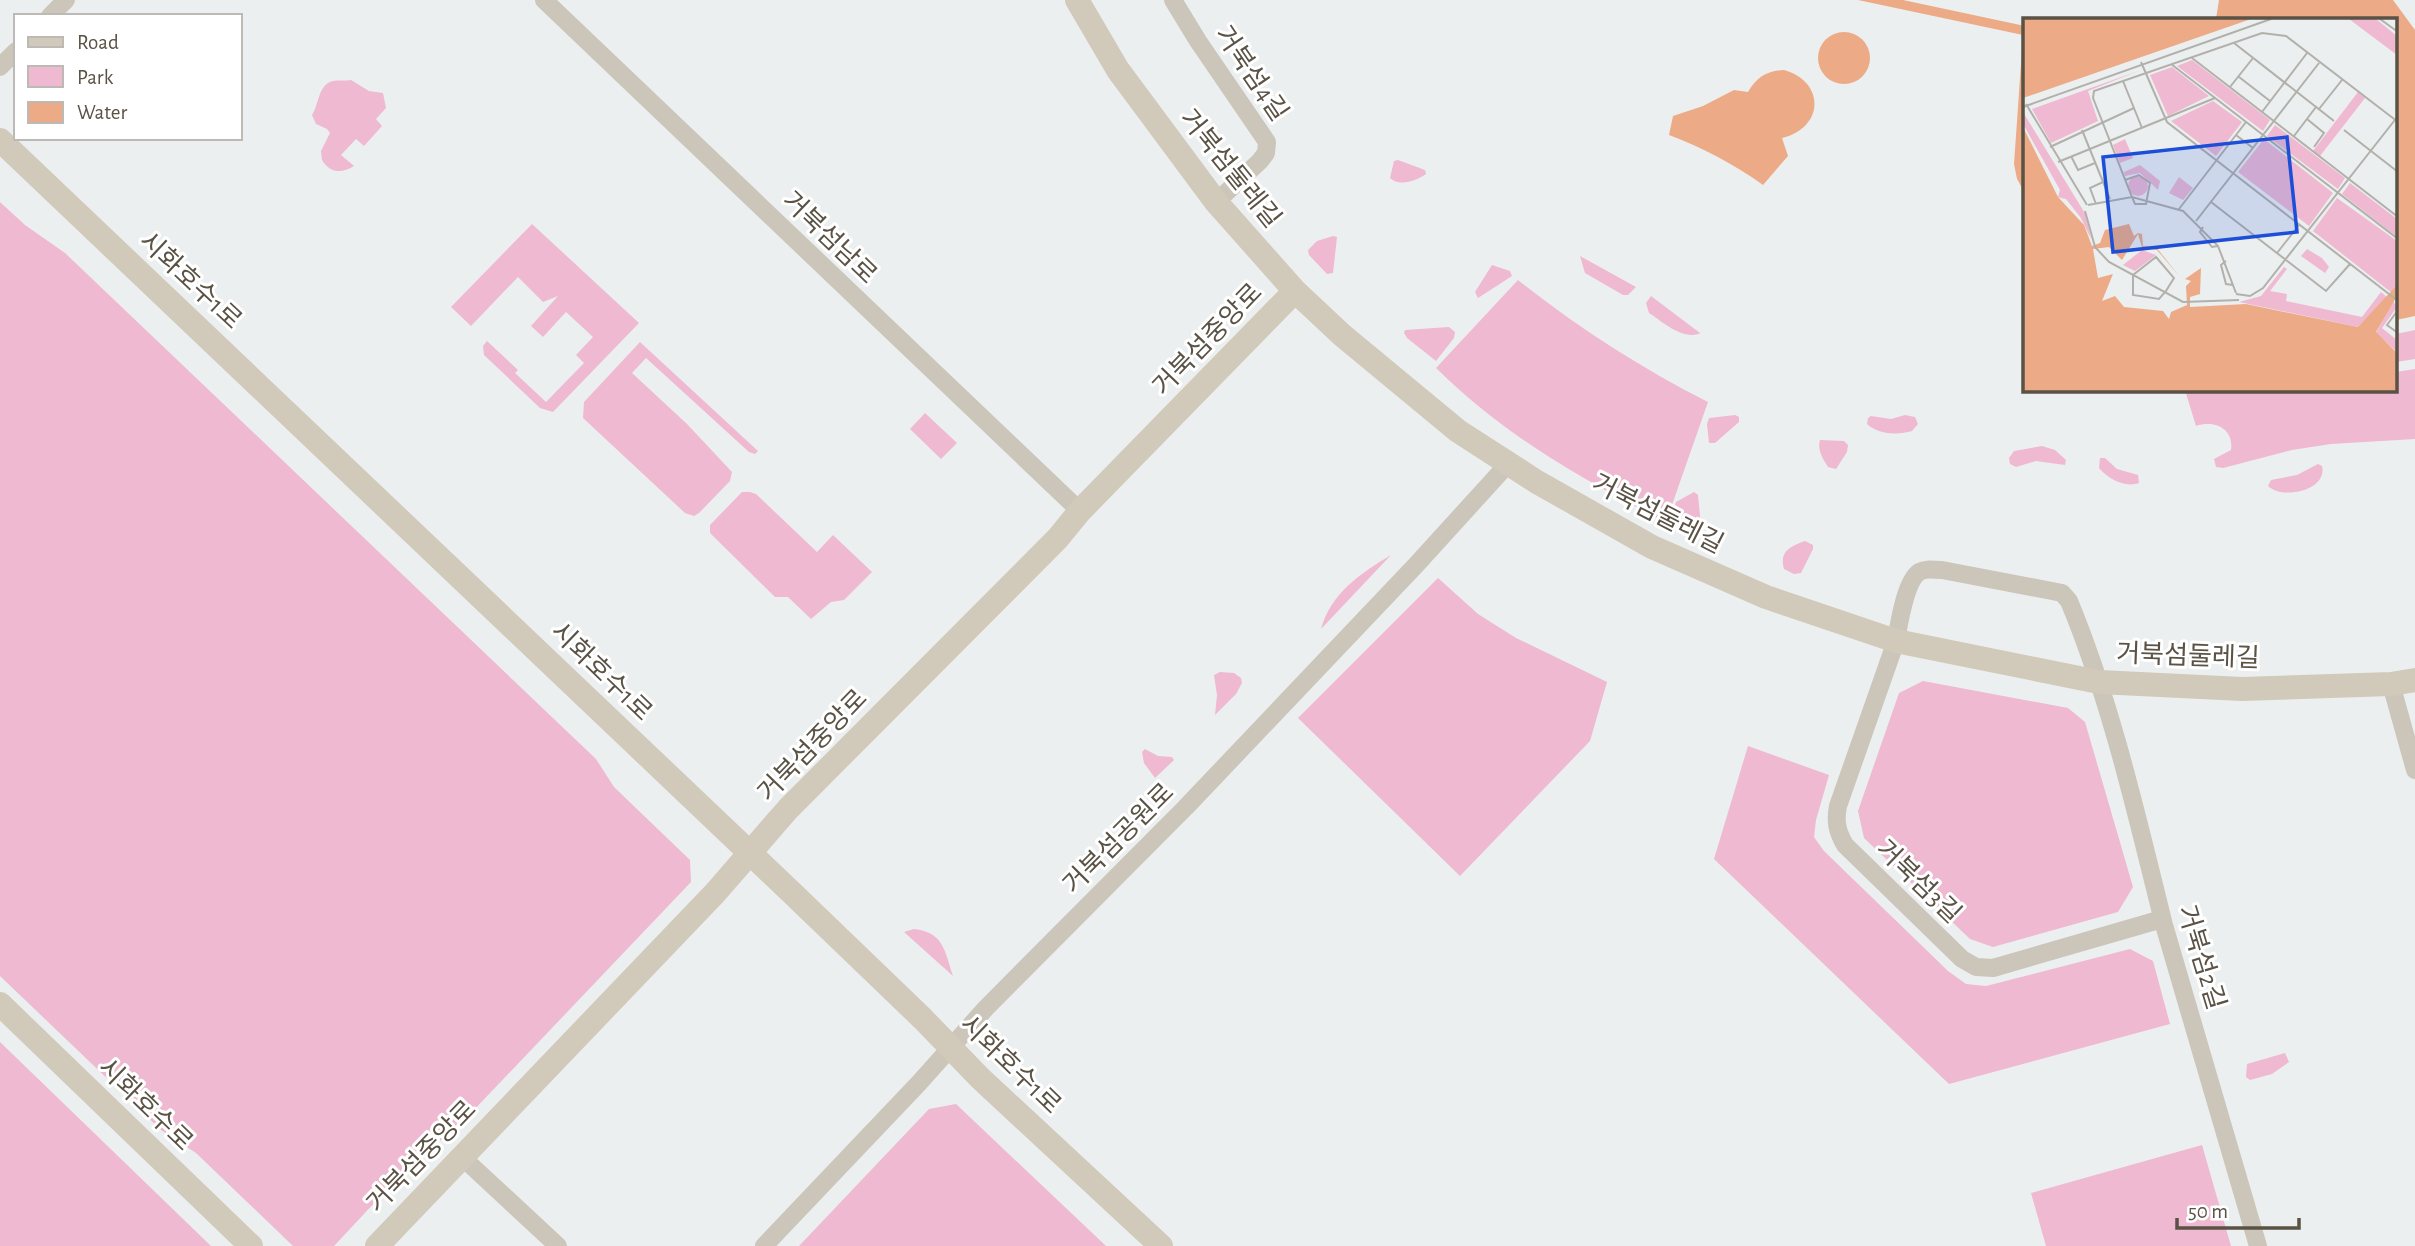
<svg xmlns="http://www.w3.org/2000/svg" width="2415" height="1246" font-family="'Alegreya Sans','Noto Sans KR',sans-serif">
  <rect width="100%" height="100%" fill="#ecefef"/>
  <path fill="#eeb9d1" d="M 351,80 L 369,91 L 383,93 L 386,108 L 376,119 L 382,126 L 364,146 L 356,139 L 341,155 L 354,166 C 341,174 330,173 322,160 L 321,151 L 330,133 L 327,129 L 316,124 L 312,115 C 319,105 318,84 333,81 C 338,80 345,81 351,80 Z
    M 1398,160 L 1425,170 L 1426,174 C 1416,181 1399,187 1390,178 L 1394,161 Z
    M 0,202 L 25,225 L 65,253 L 596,759 L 614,787 L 690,860 L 691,882 L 452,1133 L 421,1153 L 334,1246 L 293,1246 L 196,1153 L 161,1130 L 0,976 Z
    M 532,224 L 639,323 L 553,412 L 540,408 L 484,355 L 483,346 L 487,341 L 518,370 L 515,373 L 546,402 L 584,363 L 576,355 L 593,337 L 566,312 L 543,337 L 531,326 L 558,296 L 543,302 L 518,277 L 471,326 L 451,307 Z
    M 1333,236 L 1337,237 L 1333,273 L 1327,274 L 1309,255 L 1308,250 L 1317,241 Z
    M 1580,256 L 1636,287 L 1628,295 L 1623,295 L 1585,273 Z
    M 1492,265 L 1510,271 L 1512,276 L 1478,298 L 1475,292 Z
    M 1518,280 C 1577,327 1641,368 1708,402 L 1666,522 C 1581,479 1504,435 1436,368 Z
    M 1651,296 L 1700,333 L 1701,333 C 1683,341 1663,322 1649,313 L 1646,303 Z
    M 1449,327 L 1455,332 L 1454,338 L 1436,361 L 1407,338 L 1404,333 L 1405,330 Z
    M 2415,330 L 2415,359 L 2396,362 L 2396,334 Z
    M 640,342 L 758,451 L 755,454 L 749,452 L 646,358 L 632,373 L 687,424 L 732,472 L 730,481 L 699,513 L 694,516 L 685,513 L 583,418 L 584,402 Z
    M 2415,369 L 2415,439 L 2331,444 L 2292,450 L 2223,468 L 2216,467 L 2214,459 L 2231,450 C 2234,428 2214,420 2196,426 L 2185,390 L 2396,390 L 2396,372 Z
    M 925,413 L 957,443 L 941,459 L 910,429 Z
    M 1735,415 L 1739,417 L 1739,422 L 1715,443 L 1709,443 L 1707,424 L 1709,418 Z
    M 1905,415 L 1915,417 L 1918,424 L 1912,431 C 1898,435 1879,435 1867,424 L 1868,418 L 1871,416 L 1891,419 Z
    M 1820,440 L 1844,441 L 1848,445 L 1847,452 L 1836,469 L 1828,467 C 1823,459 1817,450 1820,440 Z
    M 2042,446 L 2055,450 L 2066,460 L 2065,465 L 2036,461 L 2016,467 L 2010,464 L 2009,458 L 2014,451 Z
    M 2100,458 L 2105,458 L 2117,469 L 2138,475 L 2139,483 C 2125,488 2108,479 2099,468 Z
    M 2318,464 L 2322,466 C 2328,491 2282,500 2268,486 L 2271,480 L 2297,475 Z
    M 742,492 L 750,492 L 756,494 L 817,552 L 833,535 L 872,572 L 844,600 L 831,602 L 811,619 L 788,597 L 775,597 L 710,533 L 710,525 Z
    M 1694,492 L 1698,495 L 1701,526 L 1700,529 C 1691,531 1676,524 1671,518 L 1676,502 Z
    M 1805,541 L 1813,545 L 1813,549 L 1801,573 L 1794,574 L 1784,569 C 1779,551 1791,546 1805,541 Z
    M 1391,555 L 1321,629 C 1331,593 1361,573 1391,555 Z
    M 1438,578 L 1478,614 L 1516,638 L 1607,682 L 1590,741 L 1460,876 L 1298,718 Z
    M 1220,672 L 1234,673 L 1241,678 L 1242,683 L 1236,694 L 1215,715 L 1217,695 L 1214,675 Z
    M 1923,681 L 2068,708 L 2085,722 L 2133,887 L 2118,912 L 1993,947 L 1970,939 L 1864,838 L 1858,811 L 1899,693 Z
    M 1748,746 L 1829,775 L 1816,820 L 1814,837 L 1824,851 L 1948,971 L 1966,984 L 1986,986 L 2130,949 L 2153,961 L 2170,1024 L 1949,1084 L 1714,859 Z
    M 1145,749 L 1158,756 L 1172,757 L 1174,760 L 1155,778 L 1144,763 L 1142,752 Z
    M 914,929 C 944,932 945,952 953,976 L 904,932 Z
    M 0,1042 L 211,1246 L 0,1246 Z
    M 2285,1053 L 2289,1062 L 2272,1074 L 2250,1080 L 2246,1077 L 2247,1064 Z
    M 956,1104 L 1106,1246 L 799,1246 L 929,1109 Z
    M 2202,1145 L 2231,1246 L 2046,1246 L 2031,1193 Z"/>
  <path fill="#ecab86" d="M 1858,0 L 1903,0 L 2025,26 L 2025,193 L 2017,179 L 2014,164 L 2023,35 Z
    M 2219,0 L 2393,0 L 2415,30 L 2415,316 L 2396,320 L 2396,19 L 2216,19 Z
    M1818 58a26 26 0 1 1 52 0a26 26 0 1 1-52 0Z
    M 1784,70 C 1826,82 1824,128 1782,138 L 1788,156 L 1763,185 C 1734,164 1703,148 1669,135 L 1673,116 L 1703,106 L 1734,90 L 1748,92 C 1757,77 1766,71 1784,70 Z"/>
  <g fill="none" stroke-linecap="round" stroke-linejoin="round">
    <path stroke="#ccc5ba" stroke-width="18" d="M 544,0 L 1080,511
      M 1173,0 L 1198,41 L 1267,142 L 1266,153 L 1260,161 L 1216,202
      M 50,16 L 66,0
      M 0,67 L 16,51
      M 2391,684 L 2415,770
      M 2162,919 L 1993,968 L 1976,967 L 1962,959 L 1845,845 C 1837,831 1835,822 1838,806 L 1896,641 C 1899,624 1905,582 1919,572 C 1926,568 1934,570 1942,570 L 2052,591 L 2062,593 L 2069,601 C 2112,705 2137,817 2164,925 L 2258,1246
      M 462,1157 L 558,1246
      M 764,1246 L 919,1083 L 986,1008 L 1186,807 L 1416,565 L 1507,465"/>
    <path stroke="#d1c9ba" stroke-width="24" d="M 1077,0 L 1118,70 L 1216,202 L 1295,291 L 1342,335 L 1458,431 L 1537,482 L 1652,547 L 1766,597 L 1896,641 L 2099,682 L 2242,689 L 2391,684 L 2415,680
      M 0,140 L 791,892 L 923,1019 L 980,1078 L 1161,1246
      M 0,1004 L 251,1246
      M 377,1246 L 715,893 L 788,809 L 1058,538 L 1080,511 L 1295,291"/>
  </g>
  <g text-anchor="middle" stroke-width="6" stroke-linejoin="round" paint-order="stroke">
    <g font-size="26" fill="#5a5245" stroke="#fff">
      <text transform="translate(1252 73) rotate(56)" y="9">거북섬4길</text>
      <text transform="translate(1231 168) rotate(51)" y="9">거북섬둘레길</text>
      <text transform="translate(830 237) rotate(44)" y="9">거북섬남로</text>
      <text transform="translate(191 280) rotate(43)" y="9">시화호수1로</text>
      <text transform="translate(1207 339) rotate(-46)" y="9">거북섬중앙로</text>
      <text transform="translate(1658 513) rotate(27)" y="9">거북섬둘레길</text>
      <text transform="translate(2188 655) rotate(2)" y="9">거북섬둘레길</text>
      <text transform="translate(602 671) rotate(44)" y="9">시화호수1로</text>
      <text transform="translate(812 745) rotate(-46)" y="9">거북섬중앙로</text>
      <text transform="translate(1118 838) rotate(-45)" y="9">거북섬공원로</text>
      <text transform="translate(1919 881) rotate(44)" y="9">거북섬3길</text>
      <text transform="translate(2202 957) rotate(73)" y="9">거북섬2길</text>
      <text transform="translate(1011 1064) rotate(44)" y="9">시화호수1로</text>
      <text transform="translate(146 1104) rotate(44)" y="9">시화호수로</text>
      <text transform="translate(421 1156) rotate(-46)" y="9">거북섬중앙로</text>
    </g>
  </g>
  <g transform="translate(2023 18)">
    <rect width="374" height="374" fill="#ecefef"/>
    <path d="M 326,1 L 353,1 L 374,18 L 374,37 ZM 169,42 L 247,102 L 240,113 L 154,48 ZM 149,49 L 186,78 L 145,98 L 127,57 ZM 118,52 L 65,73 L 75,103 L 28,125 L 9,91 ZM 335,74 L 342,80 L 297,138 L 290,133 ZM 190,83 L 219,104 L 193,138 L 148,103 ZM 0,94 L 63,197 L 68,221 L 58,200 L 43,181 L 35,179 L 37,172 L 0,106 ZM 252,107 L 322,160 L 315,171 L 244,118 ZM 102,121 L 110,140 L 97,145 L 90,127 ZM 241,121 L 310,175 L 286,208 L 215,154 ZM 117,147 L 137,163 L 135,172 L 117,155 L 102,158 L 101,154 ZM105 168a10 10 0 1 1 20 0a10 10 0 1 1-20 0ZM 156,159 L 170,170 L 160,182 L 146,175 ZM 327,165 L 374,201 L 374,219 L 319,176 ZM 314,180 L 374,223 L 374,267 L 369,275 L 290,213 ZM 284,231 L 299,240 L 306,249 L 302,255 L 278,238 ZM 119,232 L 133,237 L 112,253 L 100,247 ZM 261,249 L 264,251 L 247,273 L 264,276 L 263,283 L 339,299 L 358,274 L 365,280 L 335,309 L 216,284 L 238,278 ZM 370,283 L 374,289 L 359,310 L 374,322 L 374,334 L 353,315 Z" fill="#eeb9d1"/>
    <path d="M 0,1 L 228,1 L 0,80 ZM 0,109 L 35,179 L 61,207 L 69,228 L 77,225 L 82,212 L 106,206 L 111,218 L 115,215 L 119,216 L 120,228 L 133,229 L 157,259 L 134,232 L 119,229 L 115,216 L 99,242 L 86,229 L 70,231 L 75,260 L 90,256 L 79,283 L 92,278 L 101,289 L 140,293 L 146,301 L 148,294 L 164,287 L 163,268 L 168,263 L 162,261 L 178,250 L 177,276 L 167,279 L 167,289 L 223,286 L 335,309 L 374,267 L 374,278 L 353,314 L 374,335 L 374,374 L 0,374 Z" fill="#ecab86"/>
    <path fill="none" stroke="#b2b0ab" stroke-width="2" d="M 357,1 L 375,14M 211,25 L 311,103M 169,40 L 375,199M 118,44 L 144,104 L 375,283M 148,46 L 375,221M 216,59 L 247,83M 100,63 L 119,110M 207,69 L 230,40M 3,86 L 64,187M 0,89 L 248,1M 296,91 L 319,62M 239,94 L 284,35M 284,101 L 301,115 L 291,129M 59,112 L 87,181M 321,112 L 375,154M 213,117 L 230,130M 271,118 L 293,89M 27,129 L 111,90M 48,138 L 55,152 L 72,145M 35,144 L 192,80M 102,162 L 116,157 L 127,165 L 123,186 L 112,186 L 109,179 L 70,80 L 71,73 L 239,15 L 263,18 L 375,104M 188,184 L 303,273 L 327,246M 73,186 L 67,170 L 80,164M 65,187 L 109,179 L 160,193 L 195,228 L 213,275M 156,191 L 223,104M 62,193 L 72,229 L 86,244 L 160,284 L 216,282M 173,203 L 296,45M 180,209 L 177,214 L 189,229 L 195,228M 254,235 L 276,207M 133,239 L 151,260 L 143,273 L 136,281 L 110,277 L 110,257 ZM 203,243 L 198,247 L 203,266 L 210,267M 213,276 L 227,278 L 240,270 L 375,98M 375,292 L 364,307 L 375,315"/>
    <path fill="#1d4ed8" fill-opacity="0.15" stroke="#1d4ed8" stroke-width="3.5" d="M 264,119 L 274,214 L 90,234 L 80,139 Z"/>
    <rect width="374" height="374" fill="none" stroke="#5a5245" stroke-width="3.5"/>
  </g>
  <rect x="14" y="14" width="228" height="126" fill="#ffffff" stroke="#bdbab5" stroke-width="2"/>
  <rect x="28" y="37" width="35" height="10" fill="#d1c9ba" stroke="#bdbab5" stroke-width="2"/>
  <text x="77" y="49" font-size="21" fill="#5a5245">Road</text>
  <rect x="28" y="66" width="35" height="21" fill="#eeb9d1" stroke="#bdbab5" stroke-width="2"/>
  <text x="77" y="84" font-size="21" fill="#5a5245">Park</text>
  <rect x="28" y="102" width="35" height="21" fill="#ecab86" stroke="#bdbab5" stroke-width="2"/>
  <text x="77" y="119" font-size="21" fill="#5a5245">Water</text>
  <path d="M2177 1218v10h122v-10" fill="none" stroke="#5a5245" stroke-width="3.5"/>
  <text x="2188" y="1218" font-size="21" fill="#5a5245" stroke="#ffffff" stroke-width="5" paint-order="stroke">50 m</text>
</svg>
